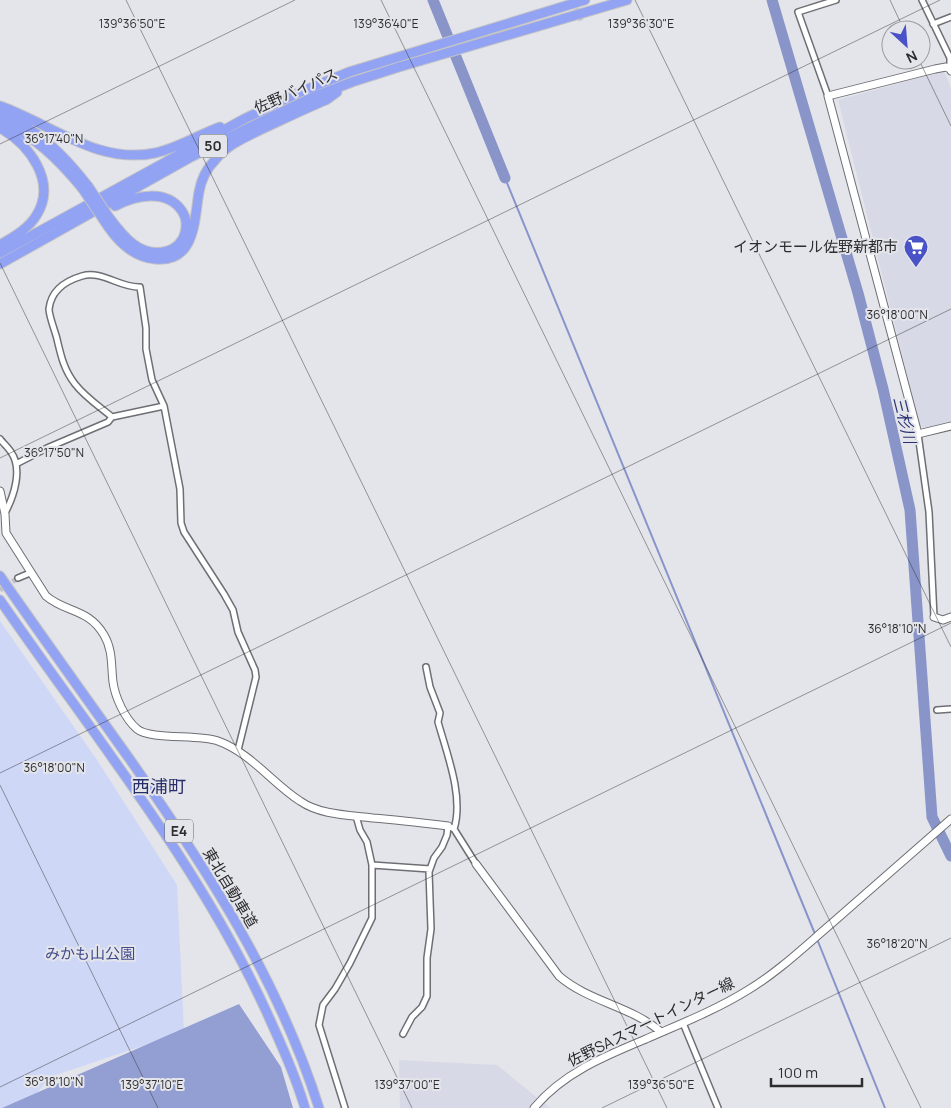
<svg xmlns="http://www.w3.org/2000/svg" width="951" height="1108" font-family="Manrope,'Noto Sans JP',sans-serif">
  <rect width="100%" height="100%" fill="#e4e5eb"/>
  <path fill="#d7dae6" d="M 943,71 L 946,75 L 951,88 L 951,423 L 927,429 L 920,426 L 838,100 Z
    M 399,1060 L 497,1065 L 550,1108 L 400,1108 Z"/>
  <path fill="#cfd7f6" d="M 0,621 L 97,760 L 177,885 L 184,1032 L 50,1077 L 25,1108 L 0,1108 Z"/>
  <path fill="#939fd3" d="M 239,1004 L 281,1067 L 293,1108 L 2,1108 Z"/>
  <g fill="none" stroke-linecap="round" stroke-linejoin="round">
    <path stroke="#8995c9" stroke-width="2" d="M 505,178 L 815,934
      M 817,939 L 885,1108"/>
    <path stroke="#8995c9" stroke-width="11" d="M 433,0 L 505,178
      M 772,0 L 858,293 L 883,389 L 910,510 L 932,817 L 951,856"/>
    <path stroke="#bfc0c5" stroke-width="5" stroke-dasharray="5 2.5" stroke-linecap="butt" d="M 573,2 L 582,22
      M 0,590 L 18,578"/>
    <defs>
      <path id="street" d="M 922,0 L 950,58 L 950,69
        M 933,24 L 951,17
        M 828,96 L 798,12 L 836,0
        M 112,417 C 100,407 85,397 75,384 C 64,370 61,356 57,339 C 55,331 49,316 49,309 C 51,291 65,281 82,276 C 102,270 120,288 140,287 L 146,328 L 146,349 L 152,380 L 164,406 L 180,489 L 181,523 L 184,532 L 224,594 L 233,610 L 238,632 L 255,670 L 256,677 L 238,750
        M 918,434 L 929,512 L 934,617
        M 0,439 C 3,443 8,447 11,452 C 23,469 14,496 5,513
        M 16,464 L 47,448 L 108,422 L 112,417 L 164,406
        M 18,578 L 30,573
        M 426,667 L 430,687 L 440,713 L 438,722 C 447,754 464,797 454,829
        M 937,710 L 951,709
        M 372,865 L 430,869
        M 683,1023 L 718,1108
        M 403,1034 L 412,1017 L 422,1007 L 427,996 L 427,958 L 431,929 L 429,872 L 434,858 L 442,847 L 447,835 L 448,826 L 454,829 L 476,864
        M 345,1108 L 319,1025 L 323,1005 L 335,989 L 350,963 L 372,918 L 372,865 L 367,842 L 360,830 L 356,816"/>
      <path id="secondary" d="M 951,71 L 950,69 L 946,67 L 935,69 L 828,96 L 918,434 L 951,426
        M 0,491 L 5,514 L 6,533 L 46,596 C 66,613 88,608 104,635 C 113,650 111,666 113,682 C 115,697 125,719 137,729 C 150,740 199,734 218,741 C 251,753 272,783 300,801 C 320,815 349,815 373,818 C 398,820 423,823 448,826
        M 934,617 L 943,620 L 951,617
        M 476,864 L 559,976 C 589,1002 631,1006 661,1032
        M 534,1108 C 563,1073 605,1056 646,1039 C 680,1024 716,1010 748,990 C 778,972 804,947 831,924 C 871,889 911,854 951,819"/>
      <path id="highway" d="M 0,106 C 51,124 98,165 155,153 C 178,148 198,135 220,127
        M 0,112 C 10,118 21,123 31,130 C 54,145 71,164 88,186
        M 0,121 C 34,135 59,160 82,188
        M 0,128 C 29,144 58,182 36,216 C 28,229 13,237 0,245
        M 108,216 C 122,235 140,259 167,251 C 175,249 183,242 185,233 C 187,225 186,217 182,211 C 166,188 135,196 115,206
        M 103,219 C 115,238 131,257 155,259 C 196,263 194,220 199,192 C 201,180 207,168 216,159 C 227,145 244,138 260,130 C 282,120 304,109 326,100 L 337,92
        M 0,253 L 244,119 L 298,93 L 349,72 L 585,0
        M 0,264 L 191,157 L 250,127 L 313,97 L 352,82 L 399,67 L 627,0
        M 0,576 C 43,638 87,699 131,761 C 207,869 279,981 319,1108
        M 0,600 C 93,735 199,864 267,1013 C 281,1044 295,1075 305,1108"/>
    </defs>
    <use href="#street" stroke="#6e6f74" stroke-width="8"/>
    <use href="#secondary" stroke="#6e6f74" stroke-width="9"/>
    <use href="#highway" stroke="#c4c4c5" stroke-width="11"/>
    <use href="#street" stroke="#fff" stroke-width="5"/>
    <use href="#secondary" stroke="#fff" stroke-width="7"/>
    <use href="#highway" stroke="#93a3f3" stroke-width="9"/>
    <defs>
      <path id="highway-bridge" d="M 88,186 L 108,216
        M 82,188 L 103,219"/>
    </defs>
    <use href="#highway-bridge" stroke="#c4c4c5" stroke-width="11" stroke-linecap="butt"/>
    <use href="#highway-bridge" stroke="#93a3f3" stroke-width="9"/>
  </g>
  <path fill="none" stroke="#2d2d2f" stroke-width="1" stroke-opacity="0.45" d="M 126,0 L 667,1108M 381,0 L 921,1108M 635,0 L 951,647M 890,0 L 904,30M 919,60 L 951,126M 0,144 L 295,0M 0,263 L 412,1108M 0,458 L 940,0M 0,773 L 951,309M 0,785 L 158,1108M 0,1087 L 951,623M 602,1108 L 951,938"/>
  <defs>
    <symbol id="supermarket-pin" viewBox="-11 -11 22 30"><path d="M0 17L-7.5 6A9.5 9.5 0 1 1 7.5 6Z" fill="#4952c7" stroke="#e4e5eb"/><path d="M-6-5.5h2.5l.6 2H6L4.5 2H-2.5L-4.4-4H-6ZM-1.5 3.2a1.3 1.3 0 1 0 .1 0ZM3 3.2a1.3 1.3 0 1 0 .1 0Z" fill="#fff"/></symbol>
  </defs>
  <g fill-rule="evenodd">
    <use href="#supermarket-pin" x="902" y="233" width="28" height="38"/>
  </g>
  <g text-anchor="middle" stroke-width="4" stroke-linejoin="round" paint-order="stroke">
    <g fill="#e4e5eb" stroke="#646467" stroke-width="1">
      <rect x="199" y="134.5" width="28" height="23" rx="4"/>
      <rect x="165" y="819.5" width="28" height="23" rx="4"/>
    </g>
    <g font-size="14" font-weight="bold" fill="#2d2d2f">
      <text x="213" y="151">50</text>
      <text x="179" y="836">E4</text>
    </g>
    <g font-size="15" fill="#2d2d2f" stroke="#e4e5eb">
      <text transform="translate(296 91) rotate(-24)" y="5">佐野バイパス</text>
      <text transform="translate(230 888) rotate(59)" y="5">東北自動車道</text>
      <text transform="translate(651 1022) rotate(-26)" y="5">佐野SAスマートインター線</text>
    </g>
    <g font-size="15" fill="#2d2d2f" stroke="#e4e5eb" text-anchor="end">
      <text x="898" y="252">イオンモール佐野新都市</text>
    </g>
    <g font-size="15" fill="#40498b" stroke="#e4e5eb">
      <text x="90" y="959">みかも山公園</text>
    </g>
    <g font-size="16" font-style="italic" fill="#2a3171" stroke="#e4e5eb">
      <text transform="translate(905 420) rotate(76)" y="6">三杉川</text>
    </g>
    <g font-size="18" fill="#272d67" stroke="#e4e5eb">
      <text x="159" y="793">西浦町</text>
    </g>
  </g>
  <g font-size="12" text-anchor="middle" fill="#2d2d2f" stroke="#e4e5eb" stroke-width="4" stroke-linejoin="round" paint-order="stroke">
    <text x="132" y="28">139°36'50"E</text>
    <text x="386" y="28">139°36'40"E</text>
    <text x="641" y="28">139°36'30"E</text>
    <text x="54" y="143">36°17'40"N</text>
    <text x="897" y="319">36°18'00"N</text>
    <text x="54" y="457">36°17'50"N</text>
    <text x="897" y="633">36°18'10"N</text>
    <text x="54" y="772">36°18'00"N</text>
    <text x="897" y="948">36°18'20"N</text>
    <text x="54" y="1086">36°18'10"N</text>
    <text x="152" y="1089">139°37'10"E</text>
    <text x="407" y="1089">139°37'00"E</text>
    <text x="661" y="1089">139°36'50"E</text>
  </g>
  <g transform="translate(906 45) rotate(154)"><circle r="24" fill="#e4e5eb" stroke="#9b9ba0"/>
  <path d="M0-4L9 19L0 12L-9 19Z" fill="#4952c7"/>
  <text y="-8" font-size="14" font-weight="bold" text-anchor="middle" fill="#2d2d2f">N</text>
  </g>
  <path d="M771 1078v8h91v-8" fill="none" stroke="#2d2d2f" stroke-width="2.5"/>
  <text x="778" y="1078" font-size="15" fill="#2d2d2f" stroke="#e4e5eb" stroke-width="4" paint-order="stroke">100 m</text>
</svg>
